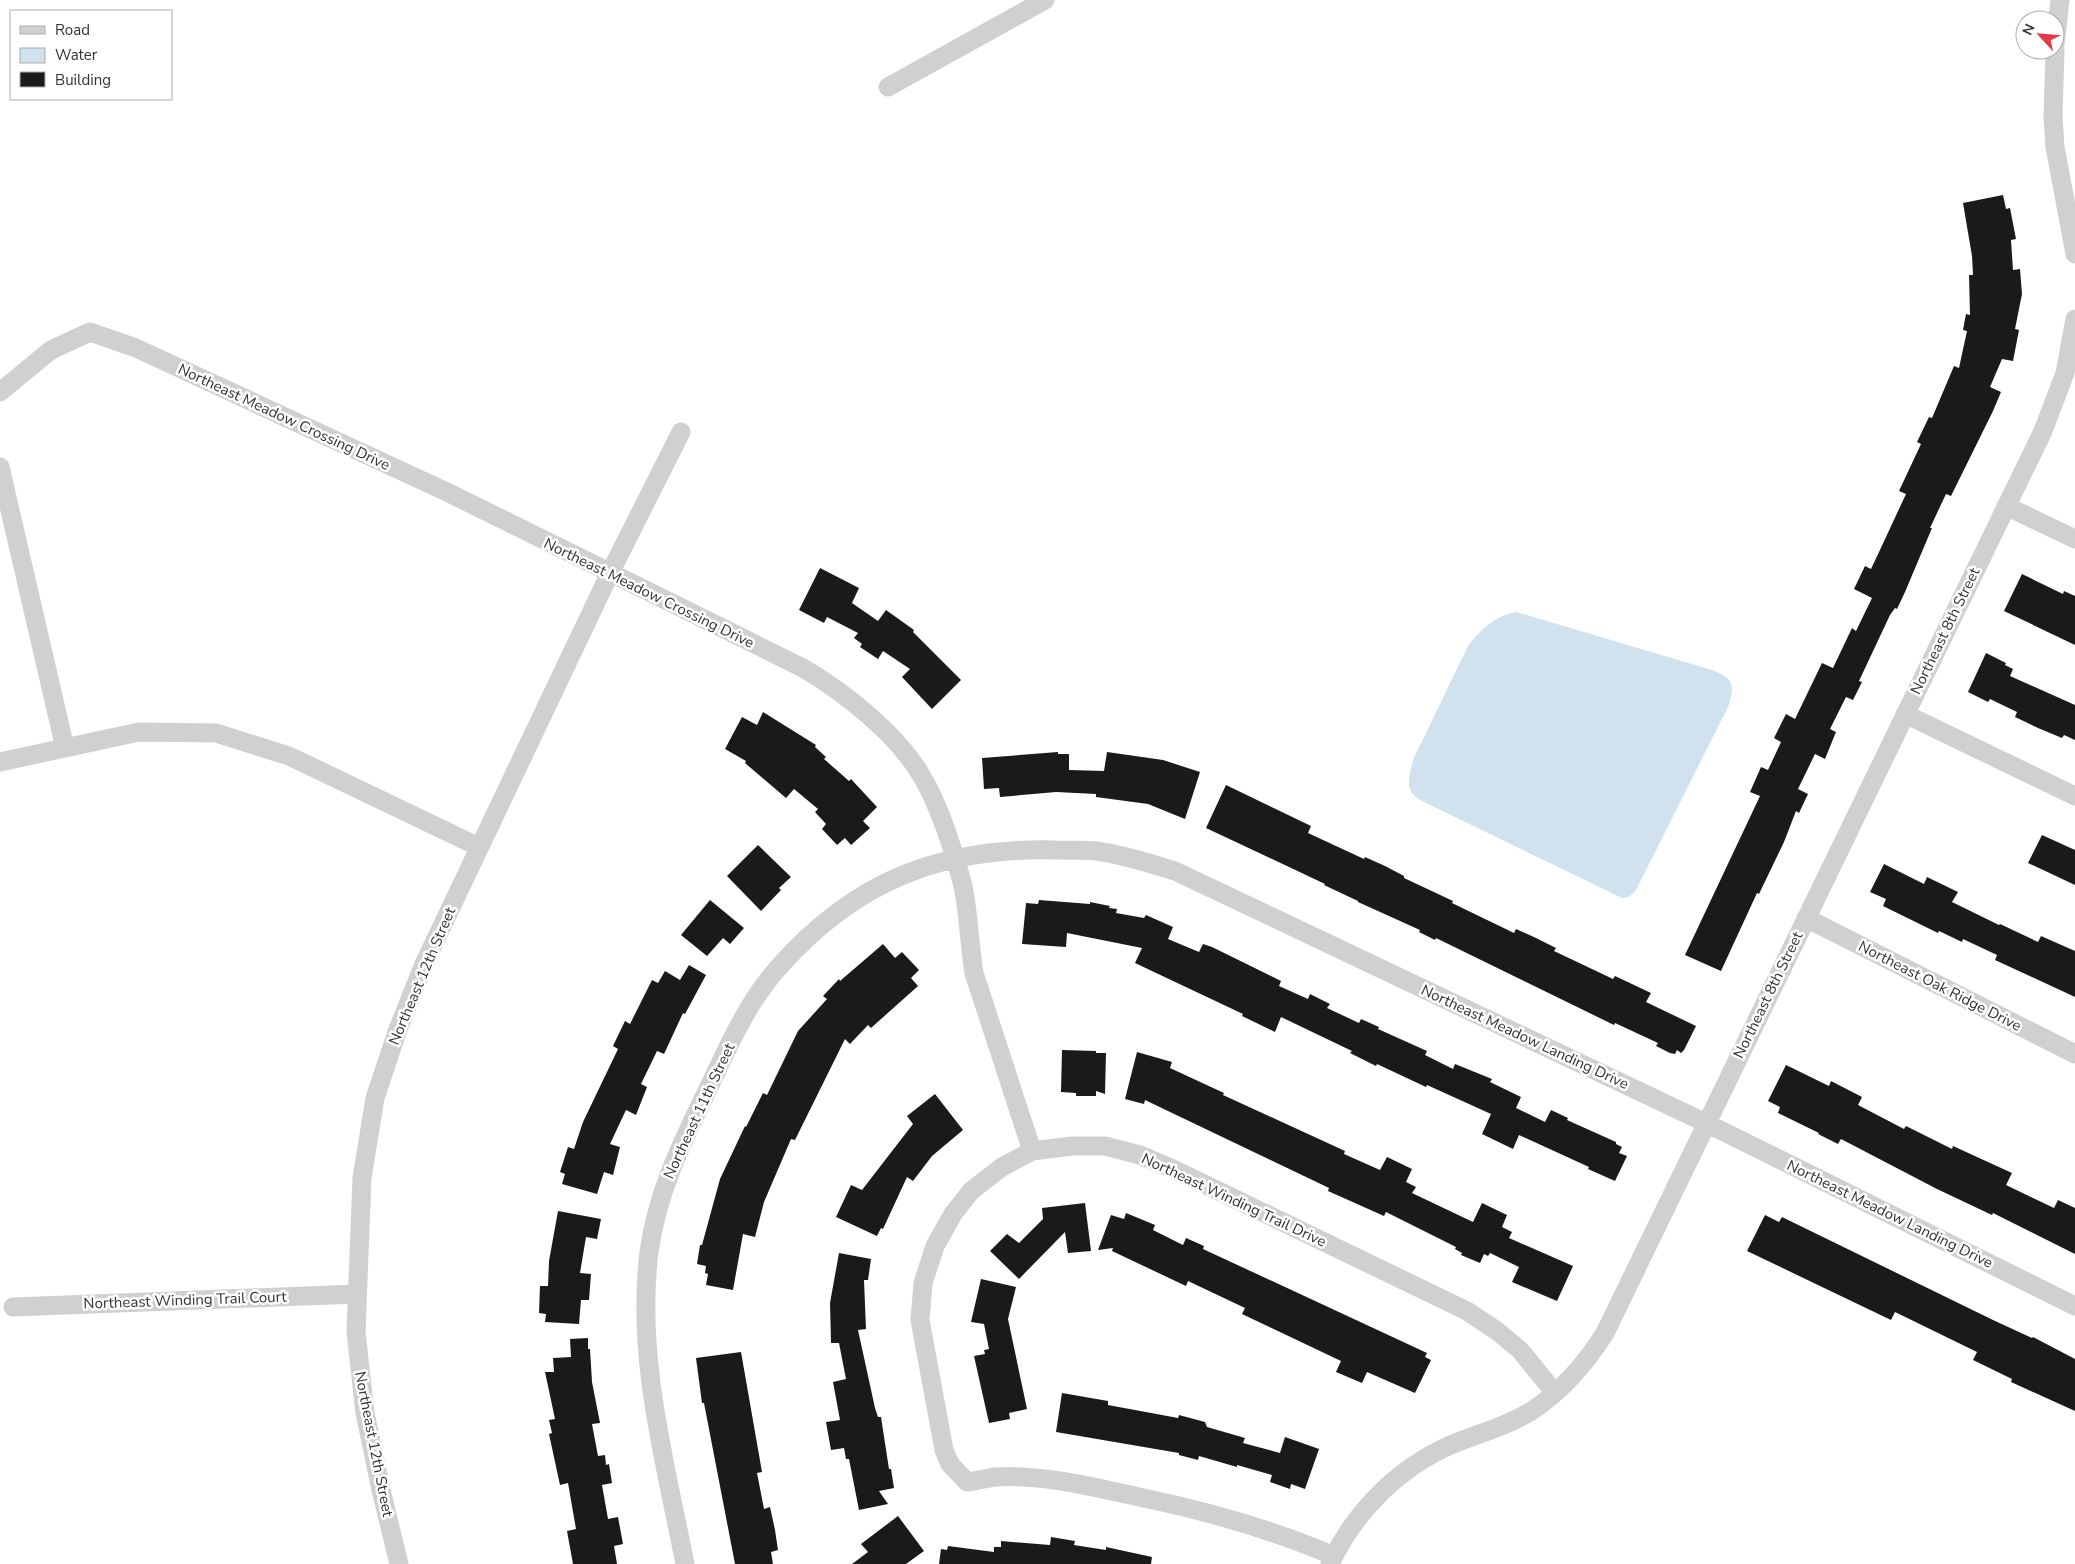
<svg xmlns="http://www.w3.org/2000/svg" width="2075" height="1564" font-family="'Nunito Sans',sans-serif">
  <rect width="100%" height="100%" fill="#fff"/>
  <path fill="#cfe2ee" d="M 1516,612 L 1712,670 C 1734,678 1735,686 1728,707 L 1636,890 L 1629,897 L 1622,898 L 1418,799 L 1412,793 L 1409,787 L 1409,778 L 1413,760 L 1468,646 C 1481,629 1495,616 1516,612 Z"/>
  <path fill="#1a1a1a" d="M 2003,195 L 2006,209 L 2010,208 L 2016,239 L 2011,240 L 2013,270 L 2020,269 L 2022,294 L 2015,329 L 2019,330 L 2013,361 L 2002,359 L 1990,387 L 2001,392 L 1993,411 L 1951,496 L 1946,494 L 1930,528 L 1932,528 L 1905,592 L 1897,609 L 1895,608 L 1890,615 L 1859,681 L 1862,682 L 1853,700 L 1846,697 L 1830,729 L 1836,732 L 1825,759 L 1815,754 L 1798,789 L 1808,794 L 1799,813 L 1796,811 L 1784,842 L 1759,894 L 1757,893 L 1721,971 L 1685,955 L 1760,796 L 1750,792 L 1761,767 L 1768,770 L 1781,742 L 1774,738 L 1786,714 L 1795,719 L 1822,663 L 1833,668 L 1852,628 L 1856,631 L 1872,598 L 1854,589 L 1865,566 L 1871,569 L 1879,552 L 1906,494 L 1899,491 L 1921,444 L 1917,442 L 1929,417 L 1932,418 L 1954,366 L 1959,368 L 1967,331 L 1963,330 L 1966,314 L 1970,315 L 1969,275 L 1973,275 L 1972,256 L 1963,203 Z
    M 820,568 L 859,588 L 852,603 L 878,621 L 886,610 L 914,630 L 913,632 L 961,680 L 932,709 L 902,677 L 910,669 L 883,651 L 878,659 L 860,647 L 862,644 L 854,638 L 858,633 L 827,617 L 824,623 L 799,610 Z
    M 2022,574 L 2063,594 L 2064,591 L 2075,596 L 2075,645 L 2004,611 Z
    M 1986,653 L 2006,663 L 2005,665 L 2013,669 L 2010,676 L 2075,705 L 2075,740 L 2064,735 L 2062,738 L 2038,728 L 2015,717 L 2017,712 L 1990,699 L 1988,702 L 1968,692 Z
    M 763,712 L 816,745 L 815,747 L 826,757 L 824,759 L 849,781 L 851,779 L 877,807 L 863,821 L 870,828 L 851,845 L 845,838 L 837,845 L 822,829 L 826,824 L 815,812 L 818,809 L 794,789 L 786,798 L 745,763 L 746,761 L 725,749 L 742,717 L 757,725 Z
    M 1058,752 L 1058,754 L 1069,754 L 1069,770 L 1104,771 L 1107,752 L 1163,760 L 1200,772 L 1185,819 L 1148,804 L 1096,797 L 1096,794 L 1056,792 L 1000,797 L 999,788 L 984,789 L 982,758 Z
    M 1226,785 L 1311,826 L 1308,833 L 1364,859 L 1365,857 L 1385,866 L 1404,876 L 1404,878 L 1453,901 L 1452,903 L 1514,933 L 1516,929 L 1536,938 L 1556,948 L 1554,951 L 1613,979 L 1615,976 L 1651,993 L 1646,1002 L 1696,1026 L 1684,1050 L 1681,1053 L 1677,1050 L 1675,1054 L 1670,1053 L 1656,1046 L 1658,1043 L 1615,1023 L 1614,1025 L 1436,938 L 1435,940 L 1419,932 L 1420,930 L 1358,902 L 1358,901 L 1324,885 L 1325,884 L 1206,828 Z
    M 2042,835 L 2075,850 L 2075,885 L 2028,863 Z
    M 758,845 L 791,877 L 779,888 L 781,890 L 761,911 L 727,876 Z
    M 1884,864 L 1924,884 L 1927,877 L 1958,892 L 1952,902 L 1999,925 L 2000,924 L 2038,942 L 2041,936 L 2075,951 L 2075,997 L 1995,960 L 1997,955 L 1963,939 L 1962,942 L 1939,931 L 1938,933 L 1883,906 L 1886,899 L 1870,892 Z
    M 710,900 L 744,928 L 730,944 L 723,938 L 707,956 L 681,935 Z
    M 1039,900 L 1090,904 L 1090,902 L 1110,906 L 1109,908 L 1117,909 L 1116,913 L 1144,918 L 1146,915 L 1173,927 L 1168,939 L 1199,952 L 1203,944 L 1212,947 L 1281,981 L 1279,986 L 1308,999 L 1310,994 L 1330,1004 L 1327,1008 L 1359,1023 L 1361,1019 L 1379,1027 L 1378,1029 L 1427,1051 L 1425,1055 L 1453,1069 L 1455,1064 L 1492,1079 L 1490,1082 L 1521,1097 L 1516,1108 L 1545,1122 L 1551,1110 L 1568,1118 L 1567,1120 L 1616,1142 L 1616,1144 L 1622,1147 L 1619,1153 L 1627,1156 L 1615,1181 L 1588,1169 L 1589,1167 L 1519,1135 L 1513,1149 L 1482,1134 L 1491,1114 L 1427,1085 L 1426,1087 L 1377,1064 L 1376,1066 L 1350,1053 L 1352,1051 L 1281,1017 L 1275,1032 L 1242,1016 L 1243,1014 L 1135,963 L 1142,948 L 1067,933 L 1066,947 L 1022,944 L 1026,903 L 1038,904 Z
    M 883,944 L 895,958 L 902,952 L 919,970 L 911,978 L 918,986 L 871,1028 L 868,1025 L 850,1044 L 845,1039 L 795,1140 L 791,1139 L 764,1202 L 755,1237 L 743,1234 L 733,1290 L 706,1285 L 708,1274 L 705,1273 L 706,1266 L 697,1264 L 700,1245 L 702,1245 L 720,1179 L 745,1126 L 746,1127 L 763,1093 L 767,1095 L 798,1031 L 827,999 L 823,996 L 839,979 L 840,981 Z
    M 689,965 L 706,975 L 685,1014 L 683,1013 L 664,1054 L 657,1051 L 641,1084 L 647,1087 L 636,1115 L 626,1110 L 610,1144 L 620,1147 L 613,1175 L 604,1172 L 597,1194 L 562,1184 L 565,1174 L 560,1172 L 568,1147 L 574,1149 L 583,1122 L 618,1049 L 613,1046 L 625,1021 L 630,1024 L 652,980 L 658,983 L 665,971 L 680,980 Z
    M 1062,1050 L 1096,1051 L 1096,1053 L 1106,1053 L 1105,1094 L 1096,1091 L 1096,1096 L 1076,1096 L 1076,1093 L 1061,1092 Z
    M 1137,1052 L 1172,1062 L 1170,1068 L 1224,1093 L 1223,1095 L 1345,1151 L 1344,1154 L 1380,1170 L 1387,1157 L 1412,1169 L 1406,1182 L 1416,1187 L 1412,1193 L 1473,1222 L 1482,1203 L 1507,1215 L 1502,1227 L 1512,1232 L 1509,1238 L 1573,1266 L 1557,1301 L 1512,1282 L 1519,1267 L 1490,1253 L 1488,1256 L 1484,1254 L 1480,1263 L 1461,1255 L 1462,1253 L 1455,1249 L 1456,1247 L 1386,1212 L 1384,1216 L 1328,1191 L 1329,1188 L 1145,1100 L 1144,1104 L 1125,1099 Z
    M 1786,1065 L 1829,1086 L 1831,1081 L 1862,1097 L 1858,1105 L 1904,1129 L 1906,1126 L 1952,1149 L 1953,1146 L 2012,1173 L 2006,1185 L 2054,1208 L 2058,1200 L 2075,1208 L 2075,1254 L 1993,1213 L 1992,1215 L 1937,1189 L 1841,1139 L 1838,1144 L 1818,1134 L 1819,1133 L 1778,1113 L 1780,1107 L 1768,1101 Z
    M 935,1094 L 963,1130 L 932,1156 L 913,1181 L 907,1177 L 883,1229 L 881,1228 L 877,1236 L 836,1217 L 851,1185 L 862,1190 L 913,1124 L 907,1116 Z
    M 1085,1203 L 1091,1251 L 1068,1253 L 1065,1232 L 1019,1279 L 990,1251 L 1007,1234 L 1019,1243 L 1043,1219 L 1042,1208 Z
    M 558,1211 L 601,1219 L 597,1239 L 586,1237 L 580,1273 L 591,1274 L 589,1300 L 581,1300 L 579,1324 L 545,1322 L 546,1314 L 539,1313 L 540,1286 L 548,1286 L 549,1261 Z
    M 1126,1213 L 1155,1225 L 1153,1230 L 1183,1245 L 1186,1238 L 1204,1246 L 1203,1249 L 1427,1353 L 1425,1357 L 1431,1360 L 1415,1393 L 1367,1372 L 1362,1383 L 1336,1372 L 1341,1361 L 1242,1314 L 1245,1308 L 1188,1281 L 1186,1286 L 1112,1251 L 1113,1248 L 1098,1250 L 1111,1215 L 1124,1219 Z
    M 1765,1215 L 1779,1222 L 1782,1217 L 1993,1320 L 2032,1338 L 2033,1337 L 2075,1359 L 2075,1411 L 2011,1382 L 2012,1379 L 1973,1360 L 1977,1352 L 1895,1312 L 1891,1320 L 1747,1251 Z
    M 839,1253 L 871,1259 L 868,1280 L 864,1280 L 866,1329 L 858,1330 L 875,1408 L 878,1417 L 881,1417 L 889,1469 L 891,1469 L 894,1488 L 879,1491 L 888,1504 L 859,1510 L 849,1459 L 846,1459 L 844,1448 L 831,1450 L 826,1422 L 840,1420 L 833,1382 L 846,1379 L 839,1343 L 831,1343 L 830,1303 Z
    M 981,1279 L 1016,1287 L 1008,1319 L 1027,1409 L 1009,1413 L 1010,1419 L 989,1423 L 974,1356 L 985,1354 L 984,1350 L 989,1349 L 984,1324 L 971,1322 Z
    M 588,1338 L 588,1349 L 590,1349 L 592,1382 L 600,1423 L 592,1424 L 598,1456 L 605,1455 L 606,1465 L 609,1464 L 612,1483 L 602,1485 L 608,1519 L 618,1517 L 623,1544 L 614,1546 L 617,1564 L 573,1564 L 567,1531 L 576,1529 L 568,1483 L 560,1485 L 549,1434 L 552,1433 L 549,1420 L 555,1419 L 545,1372 L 554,1372 L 553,1358 L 571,1357 L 570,1339 Z
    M 741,1352 L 762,1472 L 757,1473 L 764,1509 L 770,1507 L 775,1530 L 778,1550 L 771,1552 L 773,1564 L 735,1564 L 704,1403 L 702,1403 L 696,1358 Z
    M 1062,1393 L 1108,1401 L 1108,1405 L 1178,1418 L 1179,1415 L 1205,1422 L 1207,1427 L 1245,1438 L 1243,1443 L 1280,1453 L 1285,1437 L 1319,1449 L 1305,1489 L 1291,1484 L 1290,1489 L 1270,1482 L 1272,1475 L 1237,1465 L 1237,1467 L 1199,1456 L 1198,1460 L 1179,1455 L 1179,1453 L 1056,1432 Z
    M 898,1516 L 924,1551 L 906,1564 L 852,1564 L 868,1552 L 861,1544 Z
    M 1051,1537 L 1075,1541 L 1074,1545 L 1106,1550 L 1106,1547 L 1152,1557 L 1151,1564 L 939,1564 L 941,1549 L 947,1550 L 948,1546 L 994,1552 L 994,1547 L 1001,1547 L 1001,1541 L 1050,1545 Z"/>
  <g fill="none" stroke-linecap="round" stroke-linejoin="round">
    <path stroke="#d0d0d0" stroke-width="19" d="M 2055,45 L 2060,0
      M 2055,50 L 2053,117 L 2055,147 L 2075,254
      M 888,87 L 1045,0
      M 0,392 L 51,350 L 90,332 L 136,348 L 449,493 L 803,668 C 844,692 897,734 921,775 C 938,802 954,851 962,882 C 969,911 969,943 974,973 L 1032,1151
      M 0,467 L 65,748
      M 2006,506 L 2075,539
      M 1905,714 L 2075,796
      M 0,762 L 139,732 L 216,733 L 289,756 L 479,847
      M 1806,918 L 2075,1054
      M 13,1307 L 357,1294
      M 1334,1556 C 1269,1528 1207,1511 1139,1497 C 1094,1487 1042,1474 996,1477 C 987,1478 976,1481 967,1482 L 950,1464 L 944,1450 L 920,1320 L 923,1283 L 935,1246 L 953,1214 L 971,1191 L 1002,1167 L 1032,1151 L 1072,1146 L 1105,1146 L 1140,1155 L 1173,1169 L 1467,1311 L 1497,1331 L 1520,1350 L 1555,1393
      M 399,1564 L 381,1490 L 365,1413 L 356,1332 L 362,1178 L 375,1098 L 397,1032 L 424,964 L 610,573 L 681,432
      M 685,1564 C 665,1461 636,1357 649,1252 C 657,1192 683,1140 709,1087 C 729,1045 748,1001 779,967 C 855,881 941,847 1055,850 C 1069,850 1083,850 1097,851 C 1124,855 1149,863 1175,871 L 1706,1123 L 2075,1306
      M 1330,1564 C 1355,1511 1399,1467 1453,1444 C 1480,1433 1508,1426 1533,1410 C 1563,1390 1586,1363 1605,1333 L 2043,431 L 2065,373 L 2075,319"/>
  </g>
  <g text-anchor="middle" stroke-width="5" stroke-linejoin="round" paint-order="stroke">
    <g font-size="15" fill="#333" stroke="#fff">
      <text transform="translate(284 417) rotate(25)" y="5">Northeast Meadow Crossing Drive</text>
      <text transform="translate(649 593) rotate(26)" y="5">Northeast Meadow Crossing Drive</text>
      <text transform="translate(1945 631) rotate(-64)" y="5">Northeast 8th Street</text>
      <text transform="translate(422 976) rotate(-67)" y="5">Northeast 12th Street</text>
      <text transform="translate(1940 986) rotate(27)" y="5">Northeast Oak Ridge Drive</text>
      <text transform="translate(1768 995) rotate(-64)" y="5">Northeast 8th Street</text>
      <text transform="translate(1525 1037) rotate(25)" y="5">Northeast Meadow Landing Drive</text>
      <text transform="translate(699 1111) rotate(-65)" y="5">Northeast 11th Street</text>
      <text transform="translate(1234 1200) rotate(25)" y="5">Northeast Winding Trail Drive</text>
      <text transform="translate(1890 1214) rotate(26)" y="5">Northeast Meadow Landing Drive</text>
      <text transform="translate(185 1300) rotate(-2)" y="5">Northeast Winding Trail Court</text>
      <text transform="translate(374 1444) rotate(79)" y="5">Northeast 12th Street</text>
    </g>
  </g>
  <rect x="10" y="10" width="162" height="90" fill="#ffffff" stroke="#adadad"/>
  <rect x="20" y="26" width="25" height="8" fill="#d0d0d0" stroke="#adadad"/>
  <text x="55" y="35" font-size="15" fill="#333333">Road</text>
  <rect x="20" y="48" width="25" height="15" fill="#cfe2ee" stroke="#adadad"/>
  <text x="55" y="60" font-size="15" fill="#333333">Water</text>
  <rect x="20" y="72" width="25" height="15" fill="#1a1a1a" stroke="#adadad"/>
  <text x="55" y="85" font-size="15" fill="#333333">Building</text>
  <g transform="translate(2040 35) rotate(296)"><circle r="24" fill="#ffffff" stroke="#adadad"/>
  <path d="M0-4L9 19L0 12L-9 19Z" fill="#e63946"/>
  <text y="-8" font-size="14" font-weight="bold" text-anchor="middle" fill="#333333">N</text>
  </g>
</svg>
